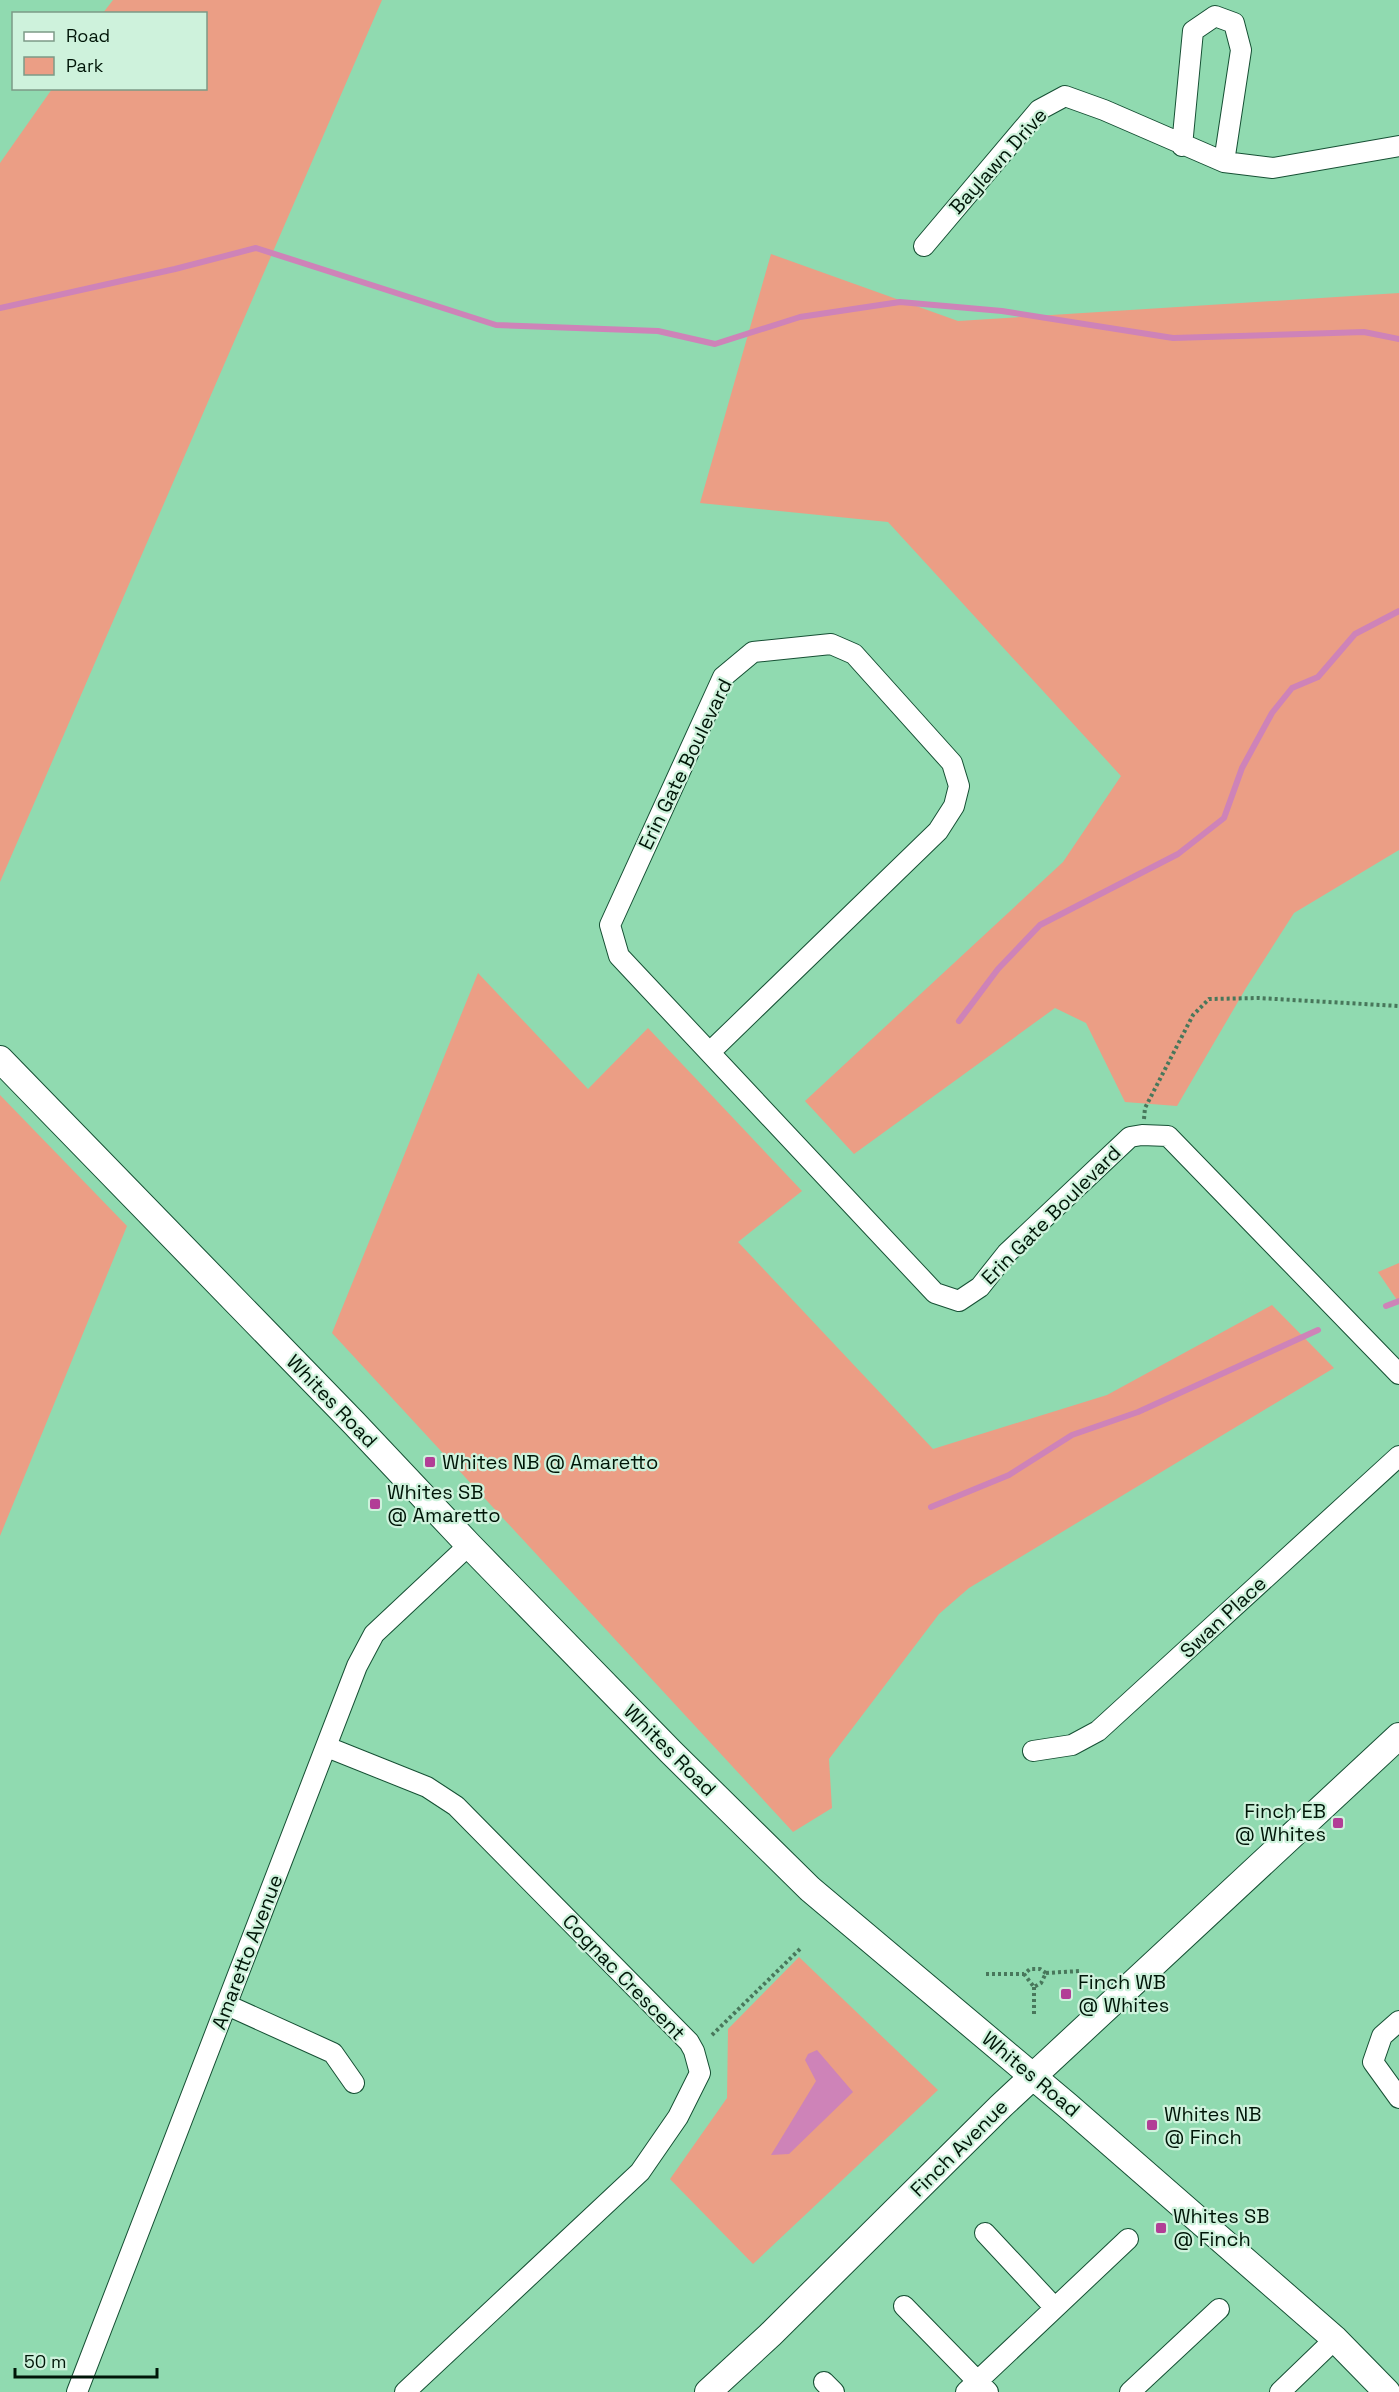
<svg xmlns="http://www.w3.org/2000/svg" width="1399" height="2392" font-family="'Space Grotesk',sans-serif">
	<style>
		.green { fill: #eb9e85 }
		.water { fill: #ce83b8 }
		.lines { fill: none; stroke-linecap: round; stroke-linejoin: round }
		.stream { stroke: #ce83b8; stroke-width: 6 }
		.minor-casing { stroke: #165034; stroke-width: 22 }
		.major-casing { stroke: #165034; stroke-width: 28 }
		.path { stroke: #48775b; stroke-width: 4; stroke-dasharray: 3 3; stroke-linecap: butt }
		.minor { stroke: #fff; stroke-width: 20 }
		.major { stroke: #fff; stroke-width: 26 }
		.poi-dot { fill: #b23e96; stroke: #cef2dc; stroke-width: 2 }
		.labels { text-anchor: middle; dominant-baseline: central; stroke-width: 4.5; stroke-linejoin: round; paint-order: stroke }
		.street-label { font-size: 20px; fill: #001608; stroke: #cef2dc }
		.poi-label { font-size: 20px; fill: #001608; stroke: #cef2dc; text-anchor: start }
	</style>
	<rect width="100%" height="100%" fill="#90dab0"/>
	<!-- green -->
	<path class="green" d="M113,0H382L0,882V163L52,89L206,88V14L103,13Z
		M771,254L958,321L1399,293V850L1294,913L1246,988L1177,1106L1125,1102L1086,1023L1055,1008L854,1154L805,1101L1063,862L1121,776L888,522L700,503Z
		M478,973L588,1089L648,1028L802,1191L738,1242L933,1449L1107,1395L1272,1305L1334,1368L969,1588L939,1614L829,1759L832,1808L793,1832L332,1333Z
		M0,1095L127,1226L0,1536Z
		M1399,1263V1303L1378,1272Z
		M799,1957L938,2090L753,2264L670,2179L727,2098L728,2029Z"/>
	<!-- water -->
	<path class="water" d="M817,2050L853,2092L789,2154L771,2155L816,2081L805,2060L808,2054Z"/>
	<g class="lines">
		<!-- stream -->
		<path class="stream" d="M0,308L175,269L256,248L496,325L658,331L715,344L800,317L900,302L1002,311L1173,338L1364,332L1399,339
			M959,1021L998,969L1040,925L1178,854L1224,818L1242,768L1272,713L1292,688L1318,677L1355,634L1399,611
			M1386,1306L1399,1301
			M931,1507L1009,1475L1072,1435L1138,1412L1318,1330"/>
		<!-- minor casing -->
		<g class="minor-casing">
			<path id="minor" d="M1182,146L1193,31L1215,16L1234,23L1241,50L1224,162
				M924,246L1039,110L1065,96L1104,110L1224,162L1273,168L1399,146
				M710,1052L938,831L954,806L959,786L952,763L854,654L831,644L753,652L723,677L610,925L619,956L935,1293L959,1301L980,1287L1007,1253L1130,1137L1142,1135L1168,1136L1399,1374
				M327,1747L427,1787L456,1806L689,2042L694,2051L700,2073L678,2117L640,2172L405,2392
				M1033,1751L1072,1745L1098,1731L1399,1456
				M227,2005L333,2053L354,2083
				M1399,2021L1382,2036L1373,2062L1399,2098
				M985,2233L1055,2308
				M904,2306L988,2392
				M824,2382L834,2392
				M77,2392L357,1666L374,1634L469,1545
				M966,2392L1128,2239
				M1130,2392L1219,2309
				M1280,2392L1335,2339"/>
		</g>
		<!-- major casing -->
		<g class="major-casing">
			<path id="major" d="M0,1059L354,1423L469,1545L671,1752L810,1889L1068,2106L1335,2339L1387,2392
				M708,2392L770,2335L1001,2106L1399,1736"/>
		</g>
		<!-- path -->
		<path class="path" d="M1144,1119L1145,1108L1193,1015L1209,999L1258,998L1399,1006
			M1046,1973L1080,1971
			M986,1974H1024L1030,1969H1040L1046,1973L1041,1983L1034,1987L1024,1974
			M1034,1987V2014
			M712,2035L802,1947"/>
		<!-- minor -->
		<use href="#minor" class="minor"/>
		<!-- major -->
		<use href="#major" class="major"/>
	</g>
	<!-- markers -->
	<g class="poi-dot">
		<rect x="424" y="1456" width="12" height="12" rx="3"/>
		<rect x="369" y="1498" width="12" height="12" rx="3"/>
		<rect x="1332" y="1817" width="12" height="12" rx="3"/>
		<rect x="1060" y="1988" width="12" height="12" rx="3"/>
		<rect x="1146" y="2119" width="12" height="12" rx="3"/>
		<rect x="1155" y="2222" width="12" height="12" rx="3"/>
	</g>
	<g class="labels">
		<!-- street labels -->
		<g class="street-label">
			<text transform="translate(998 161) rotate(-48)">Baylawn Drive</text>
			<text transform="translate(685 764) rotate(-64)">Erin Gate Boulevard</text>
			<text transform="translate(1051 1215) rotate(-45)">Erin Gate Boulevard</text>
			<text transform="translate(332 1401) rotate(46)">Whites Road</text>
			<text transform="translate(1223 1617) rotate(-43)">Swan Place</text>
			<text transform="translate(670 1750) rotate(45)">Whites Road</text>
			<text transform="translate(247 1952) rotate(-69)">Amaretto Avenue</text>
			<text transform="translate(624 1977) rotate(46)">Cognac Crescent</text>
			<text transform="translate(1031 2074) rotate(40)">Whites Road</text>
			<text transform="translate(959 2148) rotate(-45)">Finch Avenue</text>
		</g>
		<!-- poi labels -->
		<g class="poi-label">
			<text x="442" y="1462">Whites NB @ Amaretto</text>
			<text x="387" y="1492">Whites SB<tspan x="387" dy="23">@ Amaretto</tspan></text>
			<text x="1326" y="1811" text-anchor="end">Finch EB<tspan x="1326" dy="23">@ Whites</tspan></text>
			<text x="1078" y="1982">Finch WB<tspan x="1078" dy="23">@ Whites</tspan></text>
			<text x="1164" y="2114">Whites NB<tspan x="1164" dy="23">@ Finch</tspan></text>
			<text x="1173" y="2216">Whites SB<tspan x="1173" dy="23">@ Finch</tspan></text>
		</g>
	</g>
	<!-- legend -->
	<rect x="12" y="12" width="195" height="78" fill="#cef2dc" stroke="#7c9a87" stroke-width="1.5"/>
	<rect x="24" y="32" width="30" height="9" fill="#ffffff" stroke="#7c9a87" stroke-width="1.5"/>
	<text x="66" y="42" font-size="18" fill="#001608">Road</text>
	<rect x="24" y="57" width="30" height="18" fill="#eb9e85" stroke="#7c9a87" stroke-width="1.5"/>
	<text x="66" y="72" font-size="18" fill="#001608">Park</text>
	<!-- scale -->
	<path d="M15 2368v9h142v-9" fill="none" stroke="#001608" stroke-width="3"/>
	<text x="24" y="2368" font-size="18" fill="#001608" stroke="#cef2dc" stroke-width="4.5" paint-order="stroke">50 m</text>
</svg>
